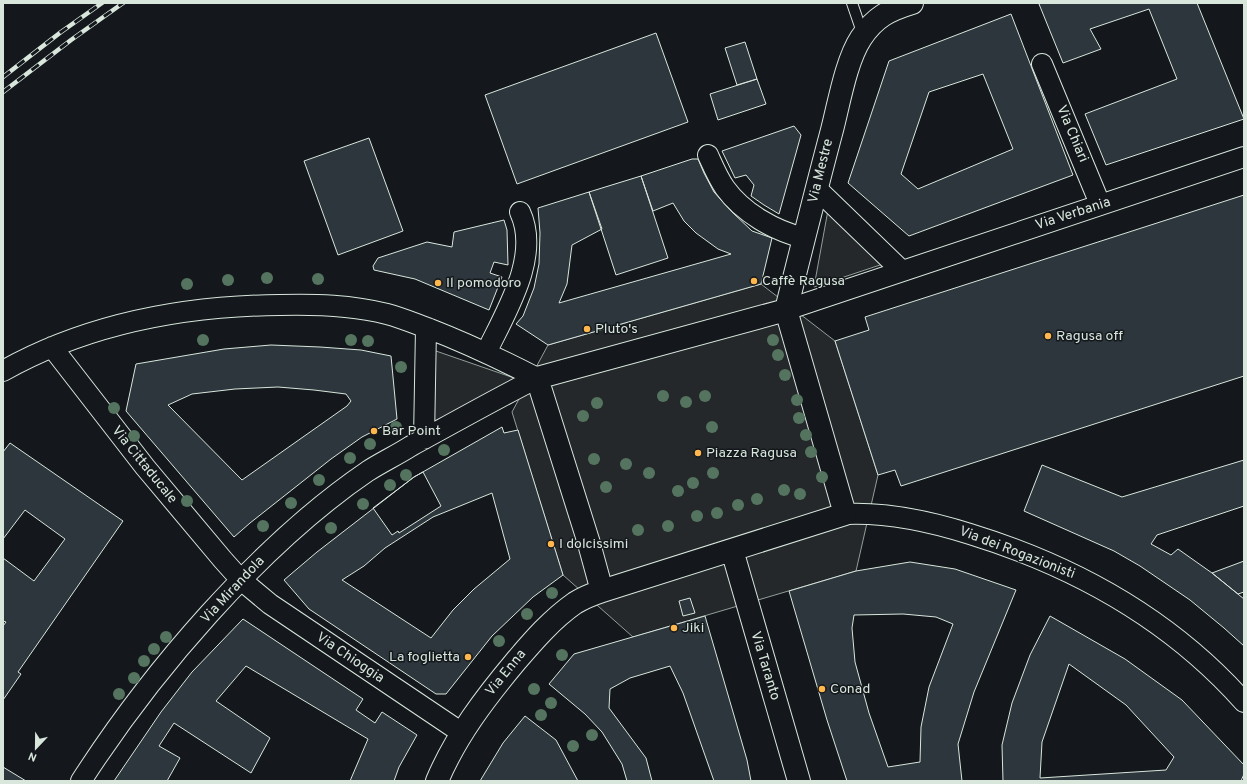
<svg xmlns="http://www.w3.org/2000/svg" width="1247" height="784" font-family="Overpass,sans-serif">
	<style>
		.parking { fill: #24282b; stroke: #939e99 }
		.building { fill: #2c363c; stroke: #d8e6dc; fill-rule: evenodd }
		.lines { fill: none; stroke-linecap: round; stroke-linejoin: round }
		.lane-casing { stroke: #d8e6dc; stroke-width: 12 }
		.street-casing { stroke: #d8e6dc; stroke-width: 22 }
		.secondary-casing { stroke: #d8e6dc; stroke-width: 24 }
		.lane { stroke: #14181c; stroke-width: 10 }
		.street { stroke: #14181c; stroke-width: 20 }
		.secondary { stroke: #14181c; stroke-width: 22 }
		.rail-casing { stroke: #d8e6dc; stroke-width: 4.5 }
		.rail { stroke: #14181c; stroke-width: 3; stroke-dasharray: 9; stroke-linecap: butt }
		.tree { fill: #55745f }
		.poi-dot { fill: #ffb74d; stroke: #14181c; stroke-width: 1.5 }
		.labels { text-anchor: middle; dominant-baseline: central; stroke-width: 3; stroke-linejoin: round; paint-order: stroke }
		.street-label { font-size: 14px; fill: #d8e6dc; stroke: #14181c }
		.poi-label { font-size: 14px; fill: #d8e6dc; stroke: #14181c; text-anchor: start }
	</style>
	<rect width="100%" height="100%" fill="#14181c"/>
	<!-- parking -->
	<path class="parking" d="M828,210L883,264L814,287Z
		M761,284L835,341L878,475L856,571L633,637L563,575L512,412L548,345Z
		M433,350L517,379L432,426Z"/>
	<!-- building -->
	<path class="building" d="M1041,3H1197L1244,119L1106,165L1085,114L1177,79L1149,9L1090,29L1101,49L1063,63L1039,4Z
		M1011,14L1073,175L909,236L848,183L889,61ZM983,74L1013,149L918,189L901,174L929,92Z
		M656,33L688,122L517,184L485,95Z
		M745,42L757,79L737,85L725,48Z
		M757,79L766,104L718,120L710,94Z
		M794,126L801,135L779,214L764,205L751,196L754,185L746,175L735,178L722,151Z
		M369,138L403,231L338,255L304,161Z
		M692,159H698L704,173L714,192L732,212L752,231L772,238L761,284L548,345L516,324L523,316L534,288L539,264L540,233L538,208L589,192L602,229L572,245L567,284L559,303L731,254L718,249L696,233L684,221L673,203L653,211L641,176Z
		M641,176L668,258L616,275L589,192Z
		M1244,195V376L901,486L895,470L878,475L835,341L869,330L865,317Z
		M504,220L507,230L508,265L494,262L490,273L502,277L489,310L415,279L374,270L373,266L378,258L427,242L452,247L454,232Z
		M271,345L320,347L361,350L391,356L397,419L362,437L331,459L250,523L234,537L126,411L136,364L224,349ZM278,387L314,390L346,394L351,401L347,406L242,480L168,405L192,394L235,389Z
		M502,427L504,433L518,430L563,575L533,597L492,636L446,694H436L309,609L284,580L317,552L414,477ZM492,493L510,559L474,589L453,610L431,638L342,580L364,566L385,548L433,517Z
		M10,443L123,521L18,672L21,674L3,700V626L6,622L3,621V558L34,581L65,539L25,510L3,539V452Z
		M1244,460V506L1157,535L1151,544L1171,555L1178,549L1212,573L1244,599V646L1224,628L1190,600L1140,566L1114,551L1024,511L1042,465L1122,497Z
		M423,472L441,506L399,533L398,531L392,535L373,508L414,477Z
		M1244,561V592L1238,594L1212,573Z
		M910,562L955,569L1016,590L974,692L958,744L962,781H847L827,720L789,591L856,571ZM903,614L936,617L953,624L929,687L921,727L920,762L888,767L869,713L855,662L852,628L854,615Z
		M690,598L695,613L683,616L679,601Z
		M705,616L747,760L751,781H714L683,693L670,666L630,678L610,689L609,708L646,758L652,781H627L622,764L602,732L585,714L549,684L574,654Z
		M1050,616L1125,659L1182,700L1244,765V774L1241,781H1003L1002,745L1012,703L1030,655ZM1069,664L1126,705L1174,757L1166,770L1040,778L1042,742Z
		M243,619L363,699L356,710L375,723L382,712L417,735L399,767L394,781H350L368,739L246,666L216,701L270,738L251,773L174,723L159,746L180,758L167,781H114L161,712L192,672Z
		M525,716L556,740L578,781H480L503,743Z
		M3,767L26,781H3Z"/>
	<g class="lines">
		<!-- lane casing -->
		<g class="lane-casing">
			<path id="lane" d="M852,3L863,35"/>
		</g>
		<!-- street casing -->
		<g class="street-casing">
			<path id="street" d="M1042,64L1100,204
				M708,155C713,166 718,178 725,188C743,213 775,231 804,238
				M817,189L902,271
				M786,310L1244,157
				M52,347L145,467L223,560L240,579L270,604L462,733
				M486,353C505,313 541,257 520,212
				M3,371C87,324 184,306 279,305C316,304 351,305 387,314C402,318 416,324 430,329C466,343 502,360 537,378
				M424,439L426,328
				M845,514C888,512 929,521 970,534C1074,566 1171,620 1244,702
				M81,781C119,722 162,666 209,614C257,561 309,511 368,471C382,462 397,455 411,446C453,423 494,400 537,378"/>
		</g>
		<!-- secondary casing -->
		<g class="secondary-casing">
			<path id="secondary" d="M786,310C801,250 816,190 832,130C839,103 846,61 861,38C875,17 889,10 912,3
				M732,550L799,781
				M602,591L588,540L537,378L786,310
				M437,781C456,736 485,698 516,661C533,641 552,619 575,603C583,598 593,594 602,591L845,514L786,310"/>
		</g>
		<!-- lane -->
		<use href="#lane" class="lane"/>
		<!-- street -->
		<use href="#street" class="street"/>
		<!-- secondary -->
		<use href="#secondary" class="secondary"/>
		<!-- rail casing -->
		<g class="rail-casing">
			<path id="rail" d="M3,77L61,32L102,3
				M3,92L71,40L123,3"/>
		</g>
		<!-- rail -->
		<use href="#rail" class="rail"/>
	</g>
	<!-- trees -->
	<g class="tree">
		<circle cx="267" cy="278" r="6"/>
		<circle cx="318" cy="279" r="6"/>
		<circle cx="228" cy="280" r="6"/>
		<circle cx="187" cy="284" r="6"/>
		<circle cx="203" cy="340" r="6"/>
		<circle cx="351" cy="340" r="6"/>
		<circle cx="773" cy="340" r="6"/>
		<circle cx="368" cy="341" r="6"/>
		<circle cx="778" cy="355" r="6"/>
		<circle cx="401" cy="367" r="6"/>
		<circle cx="785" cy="375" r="6"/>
		<circle cx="663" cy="396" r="6"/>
		<circle cx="705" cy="396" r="6"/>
		<circle cx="797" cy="400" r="6"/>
		<circle cx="686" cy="402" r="6"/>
		<circle cx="597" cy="403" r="6"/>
		<circle cx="114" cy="408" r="6"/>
		<circle cx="583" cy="416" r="6"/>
		<circle cx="799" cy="418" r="6"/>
		<circle cx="396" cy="427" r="6"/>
		<circle cx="712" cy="427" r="6"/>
		<circle cx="806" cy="435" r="6"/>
		<circle cx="134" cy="436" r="6"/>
		<circle cx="370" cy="444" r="6"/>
		<circle cx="444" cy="450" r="6"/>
		<circle cx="811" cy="452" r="6"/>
		<circle cx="350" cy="458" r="6"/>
		<circle cx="594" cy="459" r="6"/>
		<circle cx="626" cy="464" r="6"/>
		<circle cx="649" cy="473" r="6"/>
		<circle cx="713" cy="473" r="6"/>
		<circle cx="406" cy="475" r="6"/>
		<circle cx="822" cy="477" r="6"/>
		<circle cx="319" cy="480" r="6"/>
		<circle cx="693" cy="483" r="6"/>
		<circle cx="390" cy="485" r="6"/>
		<circle cx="606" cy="487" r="6"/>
		<circle cx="784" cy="490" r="6"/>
		<circle cx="678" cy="491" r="6"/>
		<circle cx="800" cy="494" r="6"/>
		<circle cx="757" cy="499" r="6"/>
		<circle cx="187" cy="501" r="6"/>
		<circle cx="291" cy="503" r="6"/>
		<circle cx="363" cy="504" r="6"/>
		<circle cx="738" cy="505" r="6"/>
		<circle cx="717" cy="513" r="6"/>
		<circle cx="697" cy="516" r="6"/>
		<circle cx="263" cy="526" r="6"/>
		<circle cx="668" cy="526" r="6"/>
		<circle cx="331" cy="528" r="6"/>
		<circle cx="638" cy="530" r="6"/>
		<circle cx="552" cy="593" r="6"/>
		<circle cx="527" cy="614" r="6"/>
		<circle cx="166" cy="637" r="6"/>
		<circle cx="499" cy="641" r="6"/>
		<circle cx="154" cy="649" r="6"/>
		<circle cx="562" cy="655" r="6"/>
		<circle cx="144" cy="661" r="6"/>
		<circle cx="134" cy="678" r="6"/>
		<circle cx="534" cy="689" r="6"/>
		<circle cx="119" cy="694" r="6"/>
		<circle cx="551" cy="703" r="6"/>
		<circle cx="541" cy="715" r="6"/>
		<circle cx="592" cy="735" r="6"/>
		<circle cx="573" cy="746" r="6"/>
	</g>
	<!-- markers -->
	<g class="poi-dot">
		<circle cx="754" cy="281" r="4"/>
		<circle cx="438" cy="283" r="4"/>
		<circle cx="587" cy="329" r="4"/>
		<circle cx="1048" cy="336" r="4"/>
		<circle cx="374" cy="431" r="4"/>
		<circle cx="698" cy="453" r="4"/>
		<circle cx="551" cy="544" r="4"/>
		<circle cx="674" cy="628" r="4"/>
		<circle cx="468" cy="657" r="4"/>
		<circle cx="822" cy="689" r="4"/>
	</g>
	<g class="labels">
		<!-- street labels -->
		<g class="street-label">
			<text transform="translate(1072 134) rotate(67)">Via Chiari</text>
			<text transform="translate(821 171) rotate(-76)">Via Mestre</text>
			<text transform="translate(1073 214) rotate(-18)">Via Verbania</text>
			<text transform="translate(144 465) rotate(51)">Via Cittaducale</text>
			<text transform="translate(1017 553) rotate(21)">Via dei Rogazionisti</text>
			<text transform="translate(233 590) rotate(-47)">Via Mirandola</text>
			<text transform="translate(350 658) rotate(34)">Via Chioggia</text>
			<text transform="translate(765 666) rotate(73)">Via Taranto</text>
			<text transform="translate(506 673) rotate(-51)">Via Enna</text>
		</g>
		<!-- poi labels -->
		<g class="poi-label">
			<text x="762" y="281">Caffè Ragusa</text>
			<text x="446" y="283">Il pomodoro</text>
			<text x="595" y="329">Pluto's</text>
			<text x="1056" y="336">Ragusa off</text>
			<text x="382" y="431">Bar Point</text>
			<text x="706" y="453">Piazza Ragusa</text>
			<text x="559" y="544">I dolcissimi</text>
			<text x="682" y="628">Jiki</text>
			<text x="460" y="657" text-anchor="end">La foglietta</text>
			<text x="830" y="689">Conad</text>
		</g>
	</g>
	<!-- border -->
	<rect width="1247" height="784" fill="none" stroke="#d8e6dc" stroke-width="8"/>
	<!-- north arrow -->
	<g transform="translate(36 748) rotate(202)" stroke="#14181c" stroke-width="3" paint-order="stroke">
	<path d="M0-3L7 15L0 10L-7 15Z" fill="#d8e6dc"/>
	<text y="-6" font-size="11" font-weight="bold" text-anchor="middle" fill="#d8e6dc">N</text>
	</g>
</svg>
